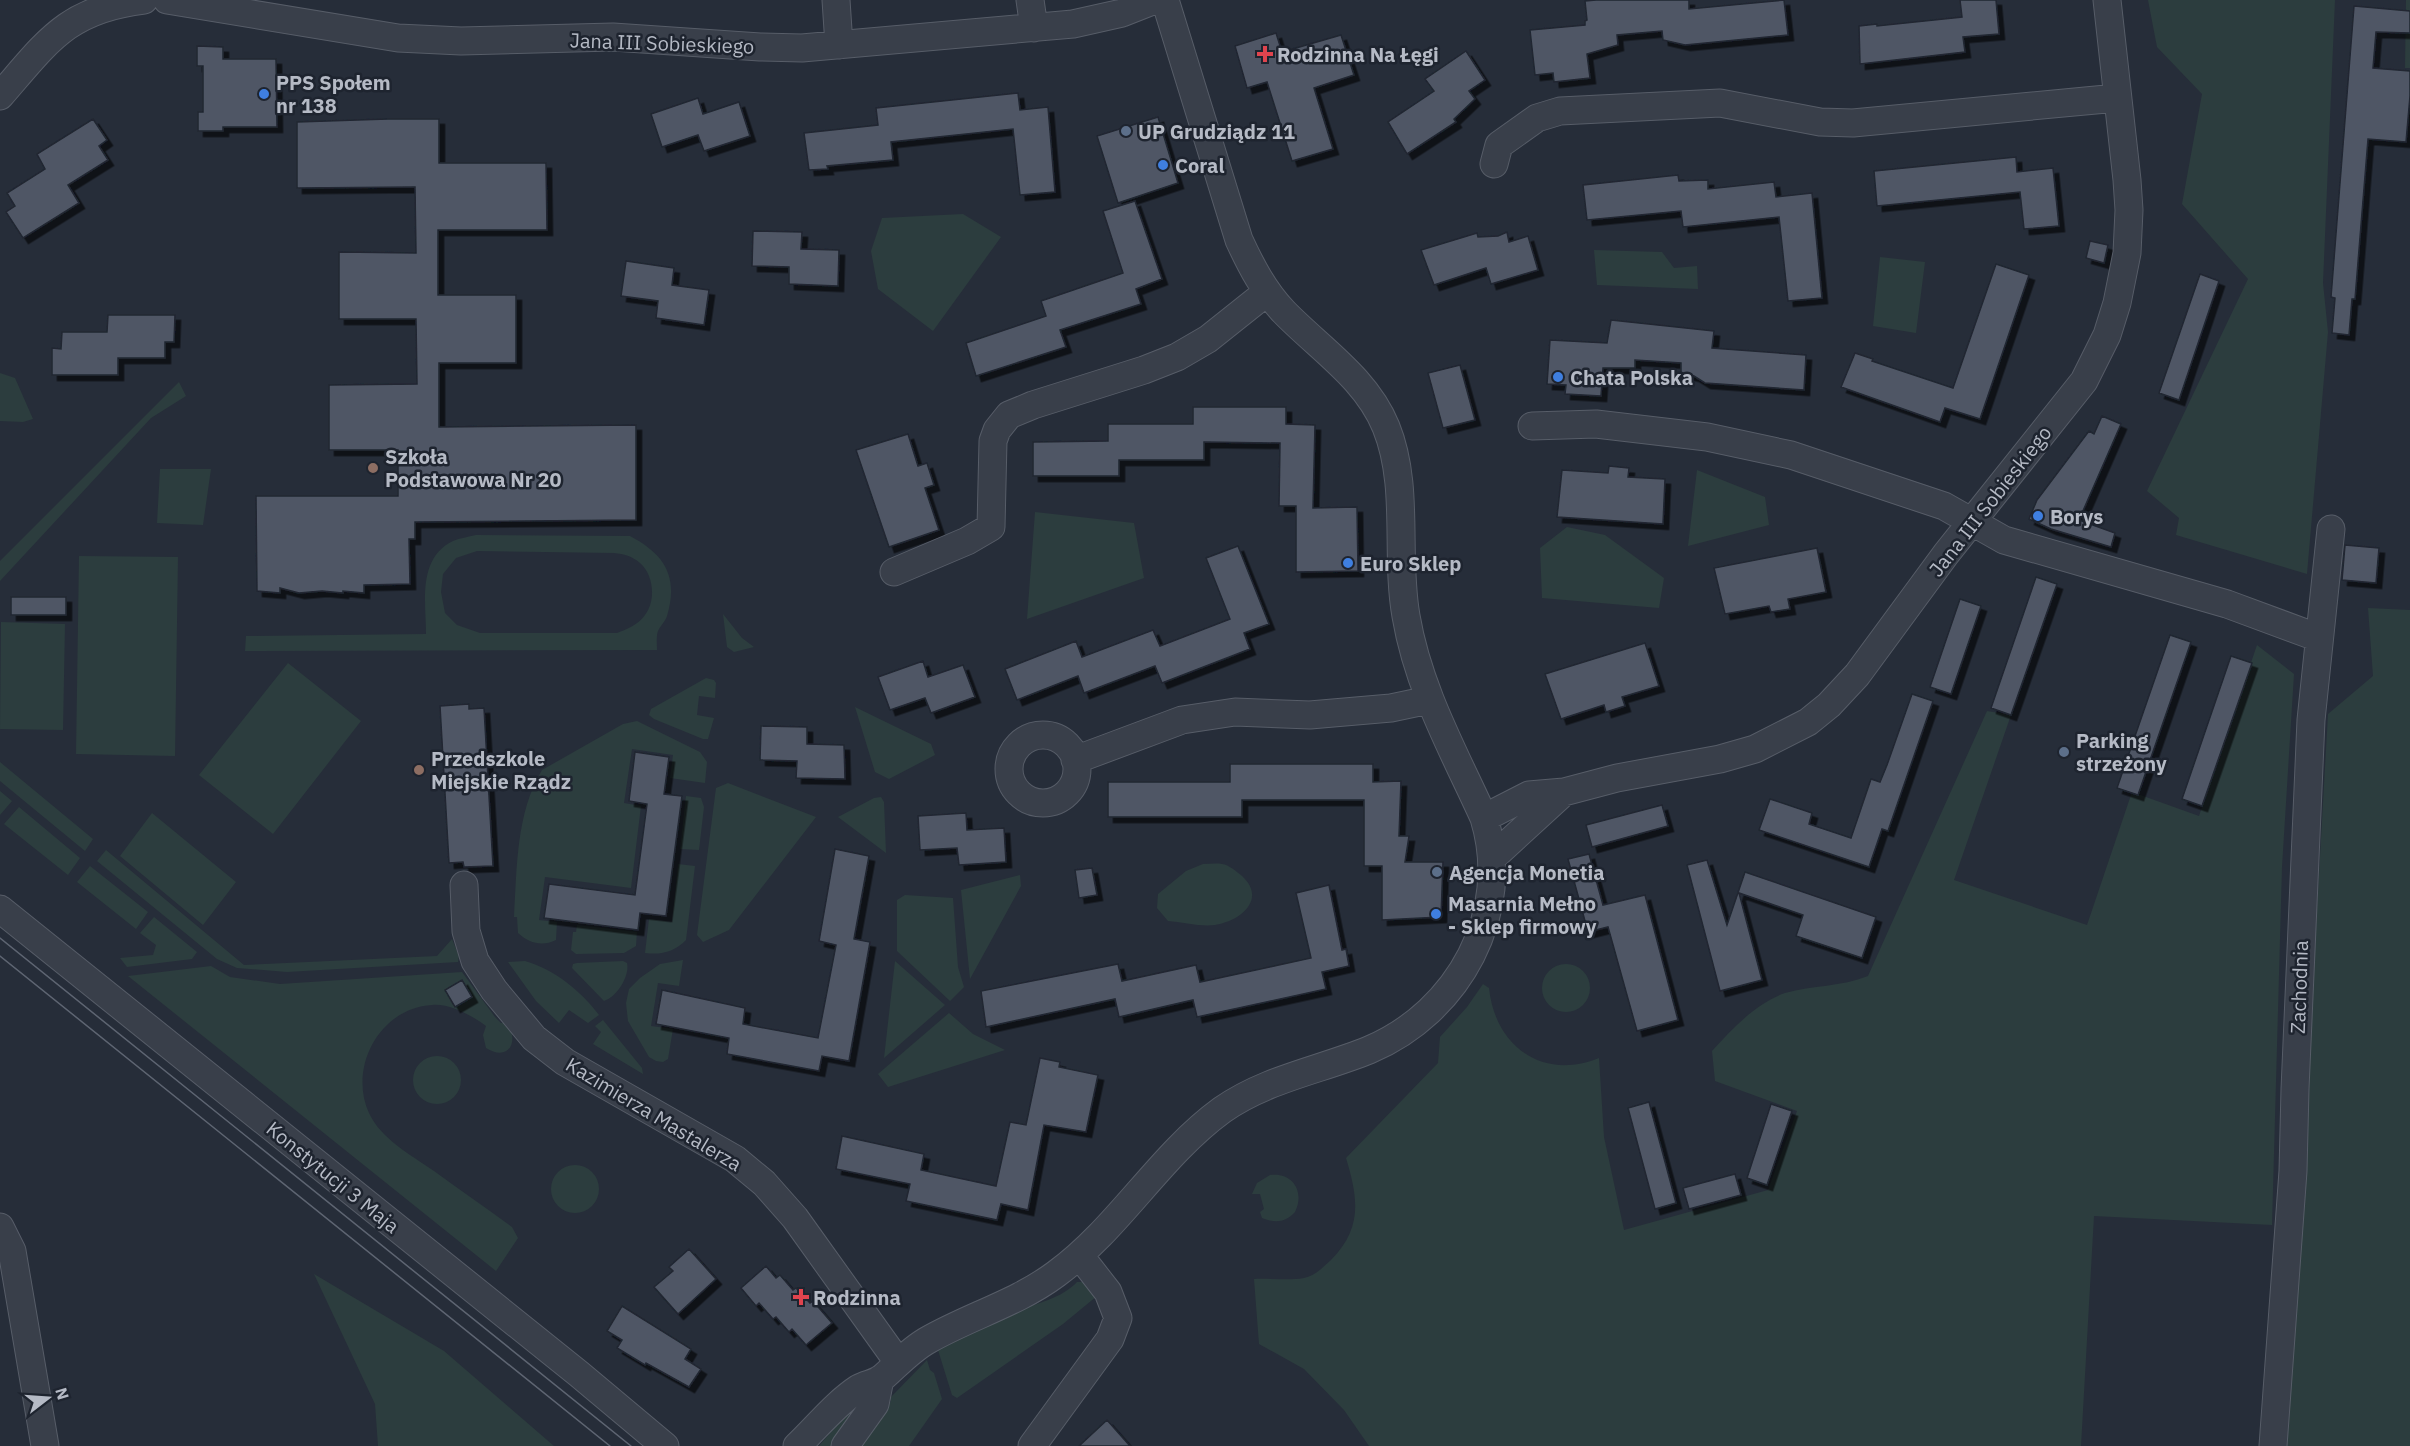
<svg xmlns="http://www.w3.org/2000/svg" width="2410" height="1446" font-family="'IBM Plex Sans',sans-serif">
	<style>
		.green { fill: #2c3d3e; fill-rule: evenodd }
		.building { fill: #4f5765; stroke: #202631; stroke-width: 1.5; filter: url(#shadow) }
		.lines { fill: none; stroke-linecap: round; stroke-linejoin: round }
		.minor-casing { stroke: #575d68; stroke-width: 29 }
		.minor { stroke: #393f4a; stroke-width: 27 }
		.tram { stroke: #5e6572; stroke-width: 1.5 }
		.health-dot { fill: #e0444e; stroke: #1e242f; stroke-width: 2 }
		.shop-dot { fill: #3f7fe0; stroke: #1e242f; stroke-width: 2 }
		.service-dot { fill: #5c6f8a; stroke: #1e242f; stroke-width: 2 }
		.education-dot { fill: #8d6e63; stroke: #1e242f; stroke-width: 2 }
		.labels { text-anchor: middle; dominant-baseline: central; stroke-width: 5; stroke-linejoin: round; paint-order: stroke }
		.street-label { font-size: 20px; fill: #b5bac5; stroke: #1e242f }
		.poi-label { font-size: 20px; font-weight: bold; fill: #b5bac5; stroke: #1e242f; text-anchor: start }
	</style>
	<defs>
		<filter id="shadow"><feDropShadow dx="5.5" dy="5.5" stdDeviation="0" flood-color="#0009"/></filter>
	</defs>
	<rect width="100%" height="100%" fill="#262d39"/>
	<!-- green -->
	<path class="green" d="M2148,0H2335L2323,283L2328,332L2307,574L2176,535L2179,518L2147,491L2248,279L2182,204L2202,94L2157,47Z
		M2406,0H2410V68H2405Z
		M963,214L1001,237L933,331L878,289L871,251L882,218Z
		M1594,250L1662,252L1674,268L1697,266L1698,289L1597,285Z
		M1880,257L1925,262L1916,333L1873,326Z
		M0,373L15,378L33,419L23,422L0,421Z
		M179,382L186,396L151,418L0,581V561Z
		M160,469H211L203,525L157,523Z
		M1697,470L1765,497L1769,525L1688,546Z
		M1035,512L1134,523L1144,578L1027,619Z
		M1567,527L1605,535L1664,578L1659,608L1542,598L1540,548Z
		M476,535L630,536C664,554 679,576 667,616C665,622 660,626 658,631C656,636 657,645 657,650L245,651L246,636L426,634C426,604 417,558 453,541C460,538 468,537 476,535ZM477,551L614,553C624,554 632,556 640,563C654,575 656,601 645,615C638,625 627,629 617,633H480L457,625L445,613L441,592L443,574L456,558Z
		M79,556L178,557L175,756L76,754Z
		M2368,608L2410,610V1446H2287L2328,714L2373,676Z
		M723,614L742,638L754,647L734,652L727,647Z
		M1,622L65,624L63,730L0,729Z
		M2257,645L2294,674L2282,867L2272,1225L2094,1216L2081,1446H1369L1344,1410L1304,1369L1259,1344L1254,1279C1269,1278 1289,1281 1304,1278C1315,1276 1323,1267 1331,1260C1363,1228 1358,1198 1346,1158L1438,1063L1440,1037L1467,1007L1483,984L1489,988C1495,1046 1542,1081 1599,1058L1604,1137L1624,1230L1768,1190L1797,1111L1715,1081L1712,1051C1732,1029 1756,1003 1785,993C1813,985 1841,987 1868,976L1987,711L2011,715L1954,880L2087,925L2132,792L2199,816Z
		M288,663L361,721L273,834L199,775Z
		M706,678L714,680L716,683L715,698L699,696L697,715L714,718L708,739H703L654,719L649,715L651,709Z
		M855,707L931,744L935,755L889,779L875,772Z
		M637,721L700,752L707,762L705,783L670,778L673,755L632,749L624,803L641,806L631,888L545,877L539,920L557,922L556,940C542,947 529,943 518,933L517,917H514C517,868 516,813 542,770L623,724Z
		M0,762L93,839L85,851L0,781Z
		M728,783L816,817L729,930L703,942L697,935L716,788Z
		M0,791L12,801L0,815Z
		M686,796L701,798L704,807L699,850L680,849Z
		M881,797L884,802L886,853L838,817L874,798Z
		M19,807L80,858L68,875L4,824Z
		M152,813L236,882L203,925L120,856Z
		M106,850L244,965L437,956L452,939L459,956L458,962L287,972L237,968L217,959L97,861Z
		M678,864L695,866L686,940C674,952 662,955 645,953L649,919L672,922Z
		M1203,864C1209,864 1216,863 1222,864C1229,865 1236,871 1242,876C1267,899 1241,921 1215,925C1201,927 1182,922 1168,921L1157,908L1158,894L1186,871Z
		M90,866L148,912L136,929L77,882Z
		M1020,875L1021,886L970,979L961,890Z
		M905,895L953,898L958,967L964,987L950,1001L897,951V900Z
		M154,917L197,952L192,959L127,967L120,958L153,955L156,945L140,933Z
		M577,925L637,932L636,946L624,953L576,954L571,950L573,932H576Z
		M683,960L679,986L658,983L651,1026L673,1029L668,1059L663,1062L656,1061L649,1057L628,1021L626,1003L629,989L640,978L660,964Z
		M525,961C554,969 581,991 599,1015L588,1023L569,1010L559,1023L536,1001L508,962Z
		M623,961L627,963C630,976 617,997 604,1001L572,968L573,964L577,963Z
		M895,961L945,1005L884,1058Z
		M1542 988a24 24 0 1 1 48 0a24 24 0 1 1-48 0Z
		M211,966L230,977L280,984L462,972L495,1017L501,1023H507C520,1042 508,1062 486,1048L483,1035L486,1026C473,1016 449,1003 432,1005C380,1008 348,1067 369,1113C381,1139 411,1155 434,1171C460,1190 486,1208 512,1227L518,1238L496,1271L128,976ZM462,980L472,997L455,1007L445,990Z
		M949,1013L973,1034L1005,1050L888,1087L878,1074Z
		M603,1020L642,1068L643,1074L593,1044L601,1032L595,1026Z
		M413 1080a24 24 0 1 1 48 0a24 24 0 1 1-48 0Z
		M551 1189a24 24 0 1 1 48 0a24 24 0 1 1-48 0Z
		M1270,1175C1293,1172 1305,1192 1295,1212C1285,1223 1275,1223 1262,1218L1260,1212L1264,1209L1260,1194H1252L1257,1183Z
		M314,1274L444,1351L554,1446H378L375,1404Z
		M1077,1282H1084L1097,1296L1063,1324L957,1398L952,1395L938,1350C962,1335 986,1322 1013,1312C1035,1304 1061,1299 1077,1282Z
		M927,1360L930,1370L934,1373L942,1399L909,1446H857L891,1401L889,1399Z
		M847,1413L853,1416L833,1446H819Z"/>
	<!-- building -->
	<path class="building" d="M1596,0H1689V9L1784,0L1788,35L1685,45L1663,40L1662,31L1617,35L1618,45L1587,54L1590,78L1554,82L1553,73L1535,75L1530,30L1585,25V21L1587,20L1585,1Z
		M1960,0H1996L1999,34L1963,37L1965,52L1860,64L1859,26L1877,24V26L1962,17Z
		M2354,6L2410,11V33L2376,32L2373,68L2410,71V96L2406,142L2368,139L2355,299H2352L2349,335L2332,333L2335,298L2331,297Z
		M1276,33L1282,52L1341,35L1354,75L1314,88L1333,149L1292,161L1267,82L1247,88L1235,46Z
		M197,46L223,47V59H276L277,127H223V131H198V112H203V66H197Z
		M1466,51L1485,80L1469,91L1475,99L1454,119L1456,122L1407,154L1388,122L1434,91L1425,79Z
		M1018,93L1020,110L1048,107L1055,192L1020,195L1013,129L891,142L893,160L827,166L828,169L809,170L804,133L878,125L876,108Z
		M698,98L703,114L739,102L750,136L704,151L698,135L662,147L651,114Z
		M1158,117L1178,183L1118,203L1097,136Z
		M93,119L107,140L99,146L108,160L68,185L79,203L23,238L6,212L15,206L7,193L45,169L37,154Z
		M388,119H439V163H546L547,230H438V295H516V363H439V427L636,425V520L415,522V539H409L410,584L364,585V593L343,591V593L322,591L299,593L280,588V593L257,591L256,496H398V450H329V385L417,384L416,319H339V252L416,253L415,187L297,188V122Z
		M2016,157L2017,172L2053,168L2059,226L2024,229L2020,192L1877,206L1874,171Z
		M1678,175L1679,181L1708,180V189L1774,182L1776,197L1812,193L1822,298L1788,301L1779,217L1683,227L1681,211L1587,220L1583,185Z
		M1135,201L1162,279L1136,289L1141,304L1060,330L1066,347L976,376L966,343L1046,316L1041,301L1123,273L1103,211Z
		M753,231L802,232L801,249L839,250L838,286L789,284V267L752,266Z
		M1507,232L1509,242L1528,236L1538,270L1491,284L1486,268L1434,285L1421,250L1477,233L1478,237L1498,236Z
		M2090,241L2108,245L2104,263L2086,258Z
		M626,261L674,268L672,285L709,290L704,325L656,318L658,301L621,296Z
		M1996,264L2029,275L1980,419L1945,408L1940,422L1841,387L1855,353L1873,359L1872,361L1953,388Z
		M2200,274L2219,281L2179,400L2159,393Z
		M108,315H175L174,342H165V358H118V375H52V348L61,349L62,332H107Z
		M1611,320L1714,331L1712,348L1806,355L1804,390L1705,383L1694,376L1681,373V363L1635,360V368H1603L1601,396L1565,394L1566,385L1547,384L1550,340L1607,343Z
		M1460,365L1475,420L1443,428L1428,373Z
		M1193,407H1286V424L1315,425L1313,508L1357,507L1358,571L1296,572V506H1279L1280,443L1204,442V460H1119V476H1033V442L1108,441V424H1193Z
		M2102,416L2121,424L2079,520L2115,533L2111,547L2051,529L2029,519L2037,500L2089,431L2094,434Z
		M908,434L918,466L927,463L934,485L925,488L939,530L889,547L856,450Z
		M1609,466L1629,468L1628,477L1665,479L1663,524L1557,517L1562,470L1608,473Z
		M2345,545L2379,548L2376,583L2342,580Z
		M1238,546L1269,624L1244,633L1250,649L1162,683L1155,666L1084,693L1078,676L1017,700L1005,669L1076,641L1082,657L1153,630L1160,646L1230,619L1206,558Z
		M1817,548L1826,592L1788,599L1790,609L1771,612L1769,606L1725,614L1714,568Z
		M2036,577L2057,584L2011,715L1991,708Z
		M11,597H66V615H11Z
		M1960,599L1981,606L1951,694L1930,687Z
		M2170,635L2191,642L2138,795L2117,788Z
		M1645,643L1659,686L1622,697L1625,706L1606,712L1604,705L1561,719L1545,674Z
		M2231,656L2252,663L2202,806L2182,799Z
		M923,661L928,677L963,665L975,697L931,713L925,698L890,710L878,677Z
		M1912,694L1933,701L1888,831L1882,829L1869,867L1759,830L1770,799L1812,813L1809,824L1851,838L1871,779L1880,782L1887,765Z
		M469,704V709L484,708L493,866L464,867L463,862L449,863L440,706Z
		M761,726L807,727V744L844,745L845,779L796,778L797,761L760,760Z
		M635,752L669,757L664,794L682,796L666,916L640,913L638,930L544,918L549,884L635,895L647,804L629,801Z
		M1230,764H1373V782L1401,781L1399,836H1409L1405,862H1443L1441,917L1382,920V866H1364V800H1242V817H1108V782H1230Z
		M1662,805L1668,826L1592,847L1586,825Z
		M966,813L967,830L1004,828L1006,862L959,865L957,848L920,850L918,816Z
		M835,849L869,856L854,939L870,942L849,1061L822,1056L819,1071L727,1054L729,1038L656,1024L662,990L745,1008L743,1024L818,1038L836,945L819,941Z
		M1589,854L1603,905L1645,895L1678,1020L1637,1031L1608,927L1588,932L1568,859Z
		M1707,860L1727,925L1745,872L1876,917L1862,958L1796,936L1803,915L1739,893L1762,980L1720,991L1687,865Z
		M1092,868L1097,895L1079,898L1075,870Z
		M1329,885L1342,950L1346,949L1349,966L1322,972L1326,989L1197,1017L1193,1000L1119,1017L1115,999L986,1027L981,991L1118,964L1122,981L1196,965L1200,982L1311,958L1296,893Z
		M462,980L472,997L455,1007L445,990Z
		M1040,1058L1060,1062L1059,1067L1098,1075L1086,1132L1044,1125L1028,1210L1001,1204L997,1220L906,1201L910,1184L836,1169L842,1136L924,1154L921,1170L996,1186L1010,1122L1026,1125Z
		M1649,1102L1676,1203L1655,1209L1628,1108Z
		M1771,1104L1792,1111L1767,1185L1747,1178Z
		M1735,1174L1741,1195L1689,1209L1683,1188Z
		M689,1249L716,1279L678,1314L654,1287L673,1271L669,1267Z
		M766,1266L776,1278L780,1275L793,1290L796,1288L810,1303L813,1301L832,1323L806,1345L792,1329L789,1332L776,1317L773,1319L759,1303L756,1306L741,1288Z
		M622,1306L691,1349L685,1359L701,1369L689,1387L646,1363L645,1365L617,1348L622,1340L607,1331Z
		M1107,1420L1130,1446H1079Z"/>
	<g class="lines">
		<!-- minor casing -->
		<g class="minor-casing">
			<path id="minor" d="M167,0L398,38L461,41L613,37L760,47L802,48L1073,24L1122,13L1155,0
				M836,0L839,45
				M1030,0L1034,28
				M0,96C47,42 67,9 144,0
				M1494,164L1499,145L1537,118L1560,111L1720,103L1820,122L1853,123L2117,98
				M1532,426L1596,424L1707,437L1791,455L1944,506L2004,540L2227,604L2319,638
				M894,572L967,541L991,527L993,441L997,430L1009,415L1033,405L1144,370L1177,357L1208,339L1267,292
				M1009 769a34 34 0 1 1 68 0a34 34 0 1 1-68 0Z
				M1075,760L1182,720L1235,712L1310,715L1391,708L1429,700
				M1484,818L1529,795L1564,792L1617,778L1720,759L1755,749L1808,722L1829,705L1857,675L1946,554L2084,381L2107,335L2117,303L2127,253L2129,210L2127,180L2107,0
				M1492,858L1564,792
				M464,885L466,931L475,961L494,990L534,1038L565,1062L735,1159L764,1183L795,1218L898,1362
				M0,909L579,1374L665,1446
				M0,1227L12,1251L45,1446
				M797,1446C817,1427 836,1403 859,1388C866,1384 876,1383 882,1378C897,1365 910,1350 928,1340C970,1316 1017,1303 1056,1274C1119,1228 1159,1156 1222,1110C1266,1079 1320,1070 1369,1050C1459,1012 1513,913 1484,818C1454,752 1418,688 1406,616C1395,554 1410,486 1386,427C1366,378 1320,349 1284,312C1264,291 1251,266 1239,240L1165,0
				M845,1446L875,1404L880,1379
				M1032,1446L1110,1339L1118,1318L1108,1292L1080,1256
				M2273,1446L2293,1171L2295,1089L2311,720L2331,529"/>
		</g>
		<!-- minor -->
		<use href="#minor" class="minor"/>
		<!-- tram -->
		<path class="tram" d="M0,938L631,1446
			M0,956L610,1446"/>
	</g>
	<!-- markers -->
	<g class="health-dot">
		<path d="M1262 45h6v6h6v6h-6v6h-6v-6h-6v-6h6z"/>
		<path d="M798 1288h6v6h6v6h-6v6h-6v-6h-6v-6h6z"/>
	</g>
	<g class="shop-dot">
		<circle cx="264" cy="94" r="6"/>
		<circle cx="1163" cy="165" r="6"/>
		<circle cx="1558" cy="377" r="6"/>
		<circle cx="2038" cy="516" r="6"/>
		<circle cx="1348" cy="563" r="6"/>
		<circle cx="1436" cy="914" r="6"/>
	</g>
	<g class="service-dot">
		<circle cx="1126" cy="131" r="6"/>
		<circle cx="2064" cy="752" r="6"/>
		<circle cx="1437" cy="872" r="6"/>
	</g>
	<g class="education-dot">
		<circle cx="373" cy="468" r="6"/>
		<circle cx="419" cy="770" r="6"/>
	</g>
	<g class="labels">
		<!-- street labels -->
		<g class="street-label">
			<text transform="translate(662 43) rotate(2)">Jana III Sobieskiego</text>
			<text transform="translate(1990 501) rotate(-52)">Jana III Sobieskiego</text>
			<text transform="translate(2299 987) rotate(-88)">Zachodnia</text>
			<text transform="translate(654 1114) rotate(31)">Kazimierza Mastalerza</text>
			<text transform="translate(333 1177) rotate(39)">Konstytucji 3 Maja</text>
		</g>
		<!-- poi labels -->
		<g class="poi-label">
			<text x="1277" y="54">Rodzinna Na Łęgi</text>
			<text x="276" y="82">PPS Społem<tspan x="276" dy="23">nr 138</tspan></text>
			<text x="1138" y="131">UP Grudziądz 11</text>
			<text x="1175" y="165">Coral</text>
			<text x="1570" y="377">Chata Polska</text>
			<text x="385" y="456">Szkoła<tspan x="385" dy="23">Podstawowa Nr 20</tspan></text>
			<text x="2050" y="516">Borys</text>
			<text x="1360" y="563">Euro Sklep</text>
			<text x="2076" y="740">Parking<tspan x="2076" dy="23">strzeżony</tspan></text>
			<text x="431" y="758">Przedszkole<tspan x="431" dy="23">Miejskie Rządz</tspan></text>
			<text x="1449" y="872">Agencja Monetia</text>
			<text x="1448" y="903">Masarnia Mełno<tspan x="1448" dy="23">- Sklep firmowy</tspan></text>
			<text x="813" y="1297">Rodzinna</text>
		</g>
	</g>
	<!-- north arrow -->
	<g transform="translate(48 1398) rotate(73)" stroke="#1e242f" stroke-width="4.5" paint-order="stroke">
	<path d="M0-4.5L10 22L0 15L-10 22Z" fill="#b5bac5"/>
	<text y="-9" font-size="16" font-weight="bold" text-anchor="middle" fill="#b5bac5">N</text>
	</g>
</svg>
